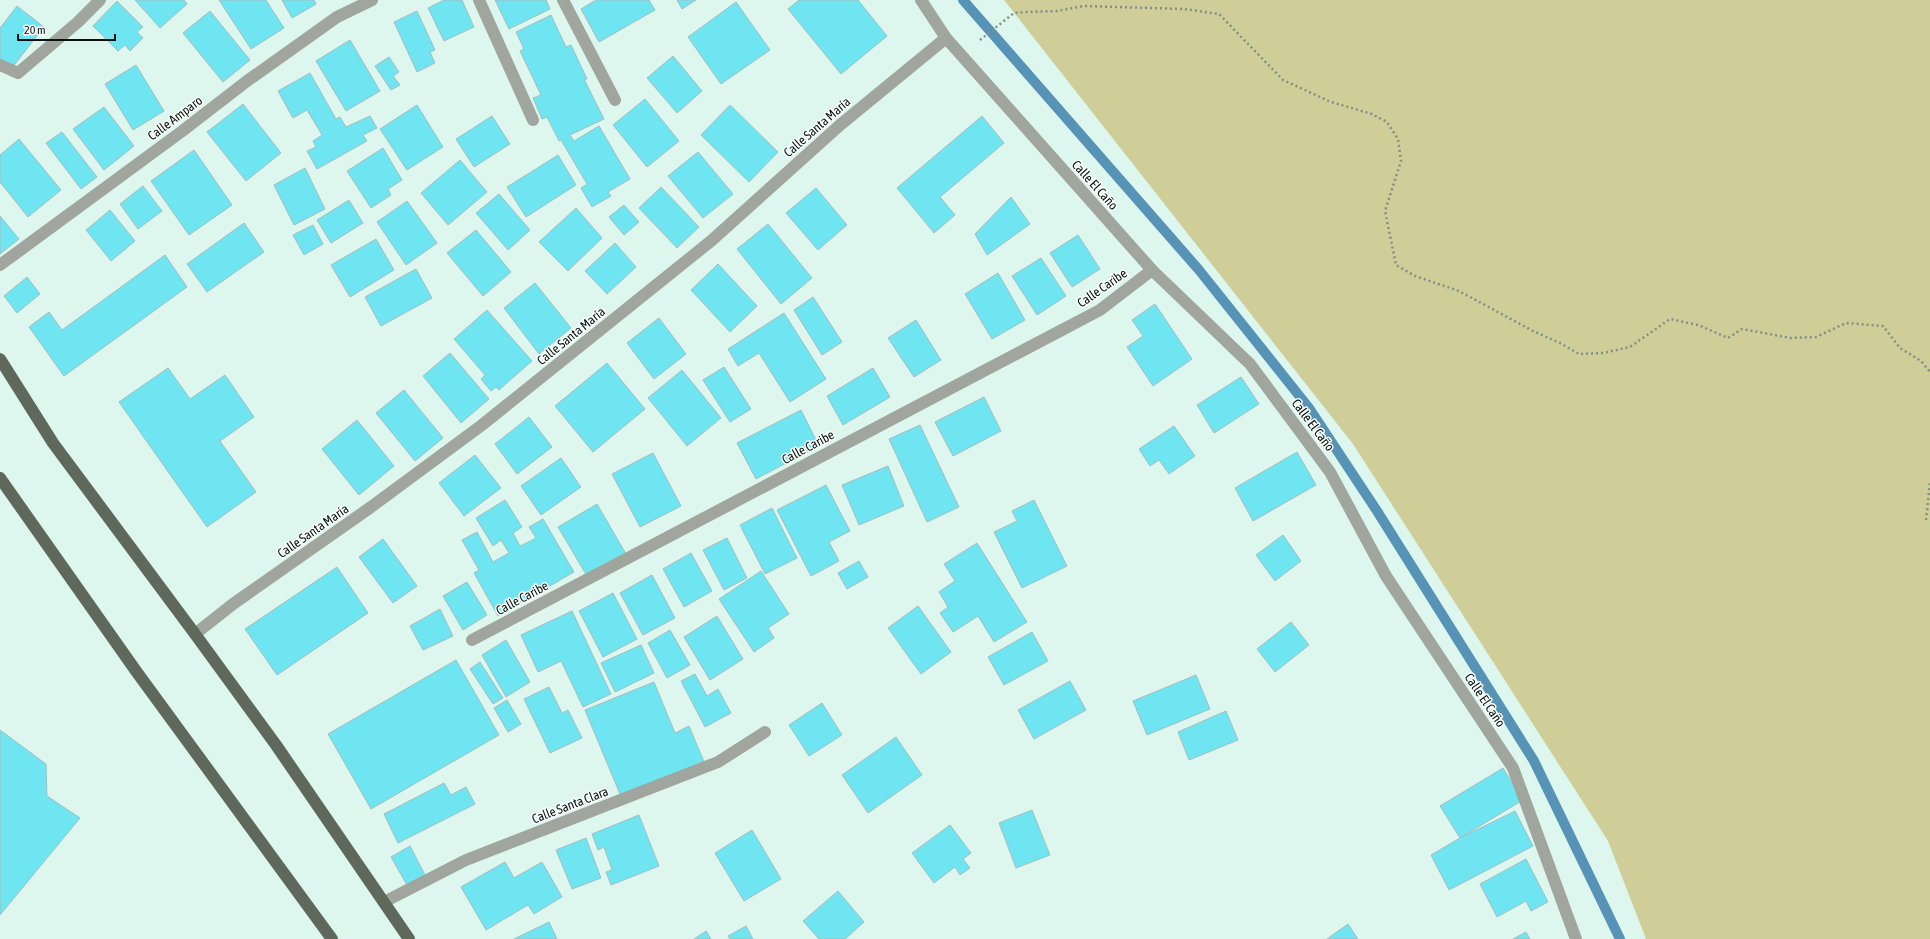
<svg xmlns="http://www.w3.org/2000/svg" width="1930" height="939" font-family="'Asap Condensed',sans-serif">
	<style>
		.green { fill: #cfce99 }
		.lines { fill: none; stroke-linecap: round; stroke-linejoin: round }
		.stream { stroke: #5793b6; stroke-width: 10 }
		.building { fill: #6fe5f2; stroke: #a3bdc0 }
		.path { stroke: #7e908a; stroke-width: 2.5; stroke-dasharray: 2 3; stroke-linecap: butt }
		.service { stroke: #a0a69e; stroke-width: 12 }
		.minor { stroke: #a0a69e; stroke-width: 12 }
		.primary { stroke: #5e695b; stroke-width: 12 }
		.labels { text-anchor: middle; dominant-baseline: central; stroke-width: 3; stroke-linejoin: round; paint-order: stroke }
		.street-label { font-size: 13px; fill: #09120f; stroke: #fafffd }
	</style>
	<rect width="100%" height="100%" fill="#ddf7ee"/>
	<!-- green -->
	<path class="green" d="M1004,0H1930V939H1646L1608,841L1353,444Z"/>
	<g class="lines">
		<!-- stream -->
		<path class="stream" d="M963,0L1199,270L1309,408L1377,511L1534,761L1620,939"/>
	</g>
	<!-- building -->
	<path class="building" d="M135,0H184L187,4L160,28Z
		M219,0H266L284,28L251,49Z
		M282,0H314L316,4L292,18Z
		M444,0H462L474,27L444,41L428,8Z
		M495,0H546L550,9L509,29Z
		M596,0H649L655,10L599,42L581,9Z
		M677,0H696L682,9Z
		M799,0H858L887,36L841,74L788,9Z
		M117,1L143,27L137,32L143,38L130,51L125,45L118,51L93,26Z
		M736,2L770,50L721,84L688,37Z
		M17,6L44,27L8,73L0,67V28Z
		M210,11L250,60L223,82L183,33Z
		M417,11L435,50L430,52L435,63L417,72L394,22Z
		M551,15L566,47L571,45L587,79H584L604,119L570,135L574,141L599,126L630,179L608,192L611,196L592,207L581,188L587,184L561,140L559,141L547,117L542,119L533,98L541,95L520,51L524,49L516,32Z
		M350,40L380,91L346,111L316,61Z
		M673,56L702,91L677,113L647,78Z
		M389,57L399,72L393,76L400,85L391,90L375,66Z
		M136,65L164,111L133,130L105,84Z
		M310,73L336,119L340,117L346,127L370,116L377,128L363,135L367,141L317,169L307,151L316,147L313,141L322,135L307,110L293,118L278,91Z
		M645,99L679,141L647,167L613,125Z
		M243,104L281,153L246,181L207,132Z
		M417,105L443,147L407,170L380,129Z
		M730,105L778,152L749,182L701,135Z
		M104,107L134,146L104,170L73,129Z
		M492,116L510,144L474,167L456,139Z
		M982,116L1004,143L940,197L955,215L934,233L897,188Z
		M62,132L97,177L81,189L46,143Z
		M19,139L61,190L28,217L0,182V155Z
		M383,148L402,180L388,189L391,195L371,208L347,171Z
		M194,150L232,205L189,235L151,181Z
		M698,152L733,194L703,218L668,176Z
		M558,155L576,185L526,217L507,187Z
		M460,160L487,192L448,225L421,193Z
		M305,168L325,209L294,225L274,185Z
		M143,186L162,211L138,229L120,204Z
		M661,187L699,227L677,248L639,208Z
		M816,188L847,225L818,250L786,213Z
		M499,194L530,230L508,250L476,213Z
		M1011,197L1030,224L987,255L975,234Z
		M349,200L363,223L331,243L317,220Z
		M407,201L437,243L406,265L377,222Z
		M624,205L639,222L624,235L609,217Z
		M576,208L602,238L568,271L539,242Z
		M110,210L135,241L111,261L86,230Z
		M0,216L19,239L0,254Z
		M244,223L264,252L207,292L187,264Z
		M768,224L812,278L781,304L737,249Z
		M313,225L323,244L304,255L293,235Z
		M476,230L511,272L483,296L447,253Z
		M1078,235L1100,269L1072,287L1050,253Z
		M376,239L394,270L350,297L331,265Z
		M615,243L636,267L607,294L585,271Z
		M165,255L187,287L64,376L29,327L49,312L62,330Z
		M1041,258L1066,296L1037,315L1012,276Z
		M718,264L757,306L730,332L691,290Z
		M416,269L432,298L381,326L365,297Z
		M998,273L1025,320L992,339L965,294Z
		M27,277L40,294L17,313L4,296Z
		M535,283L571,328L539,354L504,308Z
		M813,297L842,342L822,355L794,310Z
		M1155,304L1192,359L1153,386L1127,347L1143,336L1132,320Z
		M487,310L532,361L499,390L496,387L491,391L481,379L485,375L454,339Z
		M784,313L826,379L790,402L759,353L738,366L728,349Z
		M659,318L686,354L654,379L627,343Z
		M916,320L941,360L914,377L888,338Z
		M450,353L489,399L461,423L423,376Z
		M607,363L645,409L593,452L555,406Z
		M724,367L751,409L730,422L703,380Z
		M168,368L190,399L225,375L254,417L220,441L256,492L207,527L119,402Z
		M873,368L890,397L843,425L827,396Z
		M682,370L721,418L687,446L648,398Z
		M1241,377L1259,404L1214,433L1197,405Z
		M404,390L443,438L415,461L376,413Z
		M984,397L1001,431L953,456L935,422Z
		M801,410L819,446L756,479L737,443Z
		M529,417L552,447L517,474L495,444Z
		M357,420L394,466L359,495L322,449Z
		M920,425L959,507L927,522L889,439Z
		M1174,426L1195,456L1169,474L1159,460L1150,466L1139,449Z
		M1297,452L1316,485L1253,521L1235,488Z
		M653,453L681,506L640,527L612,474Z
		M475,455L501,488L464,516L439,483Z
		M561,458L581,487L541,515L521,486Z
		M888,466L904,506L859,525L842,485Z
		M826,485L850,531L829,542L839,561L811,576L777,510Z
		M505,500L522,527L513,533L520,546L536,538L529,527L543,519L574,572L498,616L474,573L479,570L462,540L477,532L493,562L509,553L501,540L493,546L476,518Z
		M1034,500L1067,566L1022,588L994,532L1017,521L1012,511Z
		M597,504L626,554L587,576L558,527Z
		M772,508L797,558L765,574L740,525Z
		M1283,535L1301,561L1275,581L1256,555Z
		M727,538L747,578L724,590L703,550Z
		M383,539L417,586L393,603L359,557Z
		M977,543L1027,622L994,642L978,616L953,632L940,613L948,607L939,592L955,581L944,564Z
		M691,553L712,591L684,607L663,569Z
		M859,561L868,577L847,589L838,573Z
		M337,567L368,613L277,675L245,629Z
		M761,571L789,614L768,628L774,638L754,652L719,599Z
		M652,575L675,618L643,635L620,593Z
		M467,582L487,615L463,630L443,596Z
		M613,593L637,639L603,657L579,611Z
		M918,606L951,652L921,674L888,628Z
		M440,609L453,636L423,650L410,626Z
		M572,611L611,694L583,707L561,661L538,672L521,635Z
		M717,616L743,659L710,680L684,637Z
		M1291,622L1309,645L1275,672L1257,649Z
		M670,630L690,665L667,678L648,643Z
		M1032,632L1048,661L1004,685L988,657Z
		M506,640L530,682L506,697L482,655Z
		M641,645L654,673L615,692L601,663Z
		M456,660L499,735L371,809L328,734Z
		M480,662L503,698L493,704L470,669Z
		M695,674L707,696L718,689L731,713L705,727L681,681Z
		M1196,675L1210,709L1147,735L1133,701Z
		M1070,681L1086,710L1034,739L1018,710Z
		M654,682L675,733L689,726L705,764L622,799L585,710Z
		M549,687L562,713L568,710L582,738L550,753L524,699Z
		M507,700L521,724L508,732L494,708Z
		M822,703L842,735L809,756L789,725Z
		M1226,711L1238,740L1189,760L1178,732Z
		M0,730L46,764L47,796L80,818L0,915Z
		M896,737L922,775L868,813L842,775Z
		M1503,768L1523,800L1460,838L1440,806Z
		M444,783L451,795L466,787L475,804L398,843L384,814Z
		M1032,810L1050,855L1016,868L999,823Z
		M1515,811L1533,846L1449,890L1431,855L1460,838Z
		M639,815L659,866L611,885L606,872L612,870L604,847L598,850L592,834Z
		M950,825L971,853L963,859L970,868L960,875L955,867L934,883L912,853Z
		M752,830L781,879L744,901L715,853Z
		M586,838L601,878L572,889L556,850Z
		M410,846L426,877L408,887L391,857Z
		M1526,859L1548,902L1531,911L1526,901L1497,917L1480,884Z
		M505,862L514,878L542,862L562,897L534,914L528,905L486,930L461,887Z
		M838,891L864,922L845,939H819L803,921Z
		M549,922L557,939H514Z
		M1348,924L1358,939H1327Z
		M746,926L753,939H730L728,936Z
		M706,931L711,939H694Z
		M1526,932L1530,939H1513Z"/>
	<g class="lines">
		<!-- path -->
		<path class="path" d="M980,40L1014,13L1025,12L1057,11L1084,6L1184,9L1219,14L1283,80L1331,102L1372,114L1387,122L1398,139L1401,161L1385,211L1396,265L1415,276L1459,291L1533,331L1560,343L1579,354L1603,353L1630,347L1670,319L1698,325L1728,338L1742,329L1791,338L1816,337L1846,323L1883,326L1900,348L1921,361L1930,372
			M1926,520L1930,482"/>
		<!-- service -->
		<path class="service" d="M479,0L533,120
			M563,0L615,100"/>
		<!-- minor -->
		<path class="minor" d="M921,0L946,38L1152,270L1250,364L1330,472L1386,576L1513,768L1576,939
			M0,65L18,73L78,22L100,0
			M0,265L181,132L247,81L337,17L372,0
			M195,634L233,604L371,507L482,425L711,241L840,125L946,38
			M472,640L1100,310L1152,270
			M384,902L466,860L718,762L765,732"/>
		<!-- primary -->
		<path class="primary" d="M0,359L53,443L195,634L276,745L409,939
			M0,478L136,671L332,939"/>
	</g>
	<g class="labels">
		<!-- street labels -->
		<g class="street-label">
			<text transform="translate(175 118) rotate(-37)">Calle Amparo</text>
			<text transform="translate(817 127) rotate(-41)">Calle Santa María</text>
			<text transform="translate(1095 185) rotate(48)">Calle El Caño</text>
			<text transform="translate(1102 288) rotate(-35)">Calle Caribe</text>
			<text transform="translate(571 336) rotate(-39)">Calle Santa María</text>
			<text transform="translate(1313 425) rotate(53)">Calle El Caño</text>
			<text transform="translate(808 447) rotate(-28)">Calle Caribe</text>
			<text transform="translate(313 531) rotate(-35)">Calle Santa María</text>
			<text transform="translate(522 598) rotate(-28)">Calle Caribe</text>
			<text transform="translate(1485 700) rotate(56)">Calle El Caño</text>
			<text transform="translate(570 805) rotate(-21)">Calle Santa Clara</text>
		</g>
	</g>
	<!-- scale -->
	<path d="M18 34v6h97v-6" fill="none" stroke="#09120f" stroke-width="2"/>
	<text x="24" y="34" font-size="12" fill="#09120f" stroke="#fafffd" stroke-width="3" paint-order="stroke">20 m</text>
</svg>
